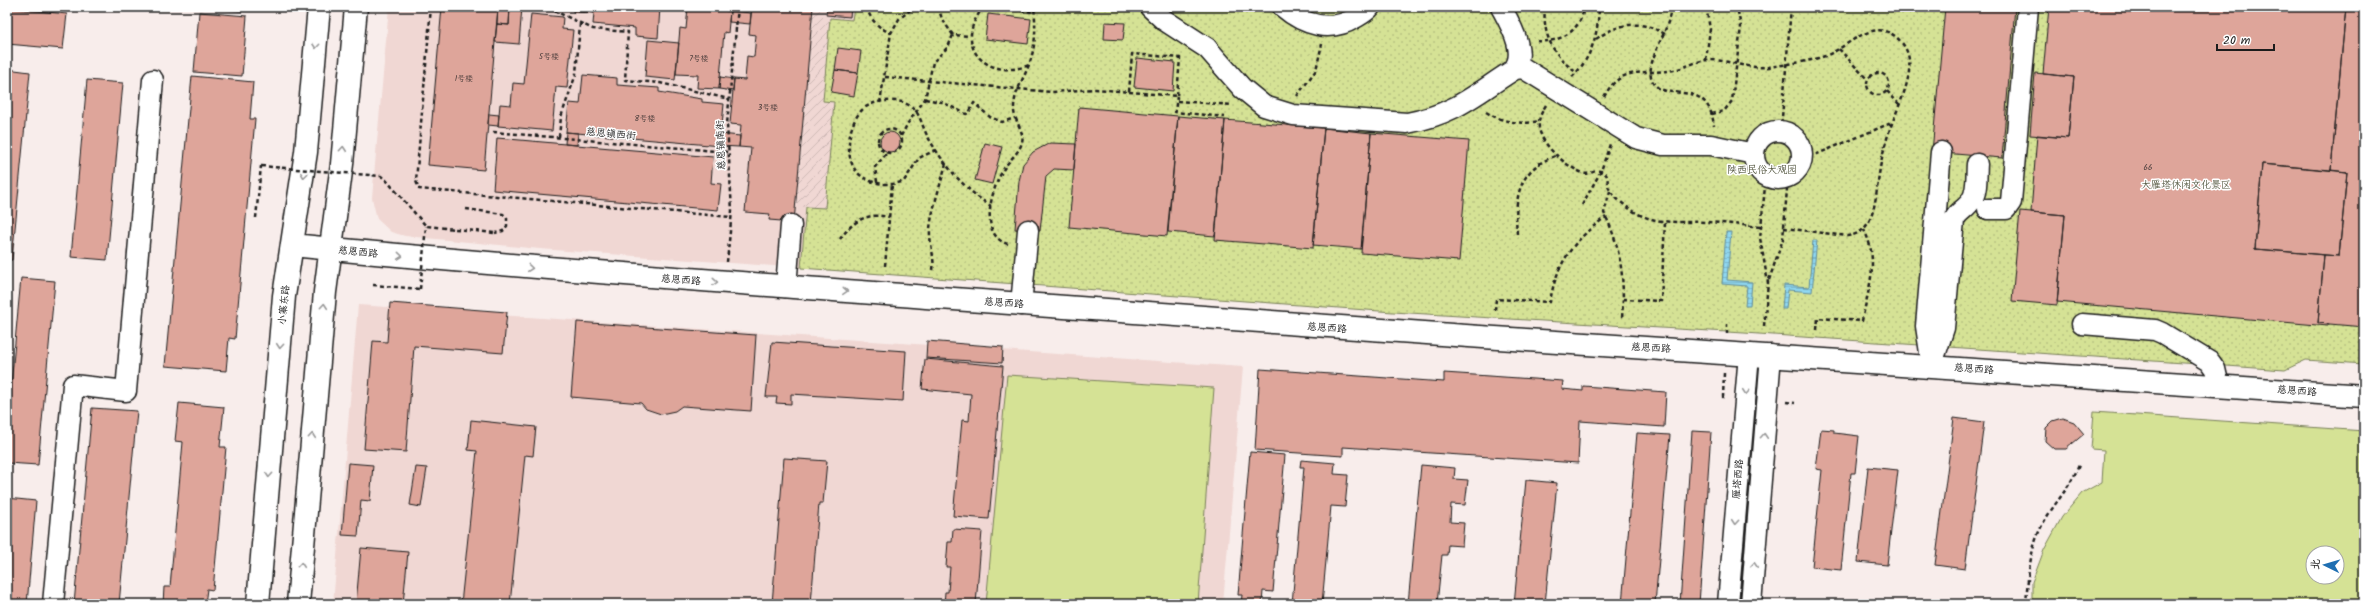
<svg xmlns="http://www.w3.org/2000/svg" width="2371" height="611" font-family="Kalam,'LXGW WenKai TC',sans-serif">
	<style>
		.built { fill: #f0d7d3 }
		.industrial { fill: url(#industrial-furrows) }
		.grass { fill: #d5e295; stroke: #787f58; fill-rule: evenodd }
		.park { fill: url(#park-dots); stroke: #787f58 }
		.water { fill: url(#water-rules); stroke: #618c9b }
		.building { fill: #dea59a; stroke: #1c1c1c }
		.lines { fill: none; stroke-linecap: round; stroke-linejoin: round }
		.minor-casing { stroke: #1c1c1c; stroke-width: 23 }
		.major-casing { stroke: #1c1c1c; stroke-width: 25 }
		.path { stroke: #1c1c1c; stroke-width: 2.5; stroke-dasharray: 4 3; stroke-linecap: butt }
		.minor { stroke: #fff; stroke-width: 20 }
		.major { stroke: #fff; stroke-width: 22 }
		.path-bridge { stroke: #1c1c1c; stroke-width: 2.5; stroke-dasharray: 4 3; stroke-linecap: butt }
		.oneway { stroke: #999 }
		.labels { text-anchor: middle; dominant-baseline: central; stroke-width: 3; stroke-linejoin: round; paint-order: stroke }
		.number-label { font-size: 8px; fill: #4c3e3c }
		.street-label { font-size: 10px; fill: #1c1c1c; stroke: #fff }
		.park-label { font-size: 10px; fill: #545740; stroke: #fff }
	</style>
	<defs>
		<pattern id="industrial-furrows" width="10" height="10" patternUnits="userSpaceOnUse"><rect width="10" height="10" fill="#f0d7d3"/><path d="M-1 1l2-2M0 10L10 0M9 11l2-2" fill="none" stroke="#cdb8b5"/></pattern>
		<pattern id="park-dots" width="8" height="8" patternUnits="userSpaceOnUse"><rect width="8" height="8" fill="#d5e295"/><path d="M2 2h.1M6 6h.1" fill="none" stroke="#b6c180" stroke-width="1.8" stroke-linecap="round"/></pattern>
		<pattern id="water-rules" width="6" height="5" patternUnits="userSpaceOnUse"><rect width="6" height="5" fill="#8fd7f0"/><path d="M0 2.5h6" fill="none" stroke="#7bb8cd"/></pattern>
	</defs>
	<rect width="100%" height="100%" fill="#f8edeb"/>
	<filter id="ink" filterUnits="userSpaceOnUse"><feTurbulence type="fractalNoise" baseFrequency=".025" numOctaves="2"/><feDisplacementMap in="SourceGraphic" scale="8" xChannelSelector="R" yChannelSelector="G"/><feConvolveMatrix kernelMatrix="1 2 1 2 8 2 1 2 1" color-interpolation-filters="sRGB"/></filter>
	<g filter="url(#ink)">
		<!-- built -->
		<path class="built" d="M389,7H854L853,20L830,19L823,101L806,207L801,268L540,249L405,236L391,232L377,219L372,198Z
			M358,305L1243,367L1223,604H333Z"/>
		<!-- industrial -->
		<path class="industrial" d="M813,7H827L826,15L849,17L851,7H854L853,20L830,19L823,100L834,102L825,208L795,206Z"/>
		<!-- grass -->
		<path class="grass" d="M1007,375L1214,388L1198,604H986Z
			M2094,412L2364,431V604H2032V582L2044,550L2062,517L2082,493L2102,482L2104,450L2091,449ZM2313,553H2337V577H2313Z"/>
		<!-- park -->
		<path class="park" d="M854,7H2364V364L2306,360L2285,370L1744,333L1393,312L801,268L806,207L825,208L834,102L823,101L830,18L852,20Z"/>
		<!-- water -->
		<path class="water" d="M1726,232H1731L1727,280L1752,282L1750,306H1745L1747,286L1722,284Z
			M1813,240H1817L1812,292L1788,290L1786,309H1782L1784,285L1809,287Z"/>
		<!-- building -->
		<path class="building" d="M199,7H242V11Z
			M442,7H498L484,170L428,165Z
			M498,7H510L509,25L497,24Z
			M510,7H522L519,44L495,42L497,24L509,25Z
			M574,7H660L658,38L635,36V28L593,24L594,13L573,12Z
			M688,7H726V11H730L728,33L724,32L719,89L697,88L698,75L676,74L680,28L686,29Z
			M752,7H813L794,222L769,220L770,214L745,212L751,148L739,147L741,125L730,124L734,79L745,80L747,56L754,57L756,35L749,34Z
			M827,7H851L850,17L826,15Z
			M1945,7H2015L2002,158L1932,152Z
			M2049,7H2346L2331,170L2262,164L2255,249L2324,255L2318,323L2329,324L2328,326L2057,302L2065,215L2031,212L2037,135L2068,138L2074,77L2043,74Z
			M2346,7H2364V327L2318,323L2324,255L2339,256L2347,172L2331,170Z
			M7,8L67,14L63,49L7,44Z
			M730,11L751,13L750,24L729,22Z
			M199,12L247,16L242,76L194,72Z
			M531,14L563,17L562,29L573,30L567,88L556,87L552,131L498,126L500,104L511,105L513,83L524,84Z
			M988,14L1031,19L1028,44L985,39Z
			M1105,22L1125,23L1123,40L1104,39Z
			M648,40L679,43L675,80L645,77Z
			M838,48L861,51L858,73L835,70Z
			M1137,58L1175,62L1173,91L1134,87Z
			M7,69L30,72L12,260H7Z
			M835,70L858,73L854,96L831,92Z
			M2035,73L2074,77L2068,138L2030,135Z
			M583,75L617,78V85L659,88V92L702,99V102L724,104L720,146L566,132L569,103L580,104Z
			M192,76L253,82L250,119H255L235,339L229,338L226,371L165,366Z
			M720,77L734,79L733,91L719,89Z
			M87,80L123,83L107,260L71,257Z
			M1079,107L1178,116L1167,236L1069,227Z
			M489,114L499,115L498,126L488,125Z
			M1178,116L1225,120L1215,236L1168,232Z
			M1225,120L1324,128L1313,248L1215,240Z
			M1324,128L1371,133L1361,249L1313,245Z
			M566,132L578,133L577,145L565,144Z
			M880 142a10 10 0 1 1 20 0a10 10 0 1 1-20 0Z
			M1371,133L1469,141L1459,261L1361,253Z
			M721,134L740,136L739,147L720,146Z
			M497,138L713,157L711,183L721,184L718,210L493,190Z
			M985,143L1002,147L992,184L975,180Z
			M1050,143L1076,144L1074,170L1054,169L1046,176L1040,231L1015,229L1019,181L1023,164L1033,152Z
			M2262,164L2347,172L2339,256L2255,249Z
			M2020,211L2065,215L2057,305L2012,301Z
			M21,278L55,281L38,465L7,463V428Z
			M390,303L507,312L503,353L414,346L406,452L364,449L373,341L387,342Z
			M577,322L756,335L751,411L682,406L675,411L661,414L646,409L641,403L571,397Z
			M927,341L1003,347L1002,363L926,358Z
			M772,342L906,351L903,401L791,394V404L776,403L777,397H766Z
			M925,359L1003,366L989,519L953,516L962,420L969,421L971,394L922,389Z
			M1260,369L1444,382V373L1563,381L1562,389L1583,391V386L1666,392L1664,427L1580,421L1578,463L1343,447V456L1255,450Z
			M179,403L224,407L220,447H226L213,590L207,589L205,604H163L164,587H170L183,442L175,441Z
			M92,408L137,411L119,604H74Z
			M1954,418L1984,422L1965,569L1935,565Z
			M2063,418L2074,422L2084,434L2066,449H2054L2045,441L2046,428L2053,421Z
			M471,420L536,427L533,456L525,455L510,604H461L477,451L468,450Z
			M1821,429L1834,430V433L1859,436L1855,473H1851L1841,570L1812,567L1822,470L1816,469Z
			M1692,431L1711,432L1699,604H1680Z
			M1637,433L1670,435L1655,604H1622Z
			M1250,452L1285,455L1273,592L1263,591L1262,604H1241L1242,595H1238Z
			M784,458L827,461L823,503H819L811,604H772Z
			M1301,460L1335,463L1334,474L1348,475L1345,507L1331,506L1322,604H1292L1304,467H1300Z
			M348,463L373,465L370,501L361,500L358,536L342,535Z
			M1421,465L1455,468L1454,479L1468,480L1465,505L1451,504L1450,522L1464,523L1462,546L1448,545L1447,555H1442L1437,604H1408Z
			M416,467L427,468L421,507L410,505Z
			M1868,467L1898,470L1887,565L1858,562Z
			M1526,480L1557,483L1545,604H1514Z
			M7,498L36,501L27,604H7Z
			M953,529L982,531L976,604H944L945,592H948L950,567H946L948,542H952Z
			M361,548L408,552L403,604H356Z"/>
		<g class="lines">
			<!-- minor casing -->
			<g class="minor-casing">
				<path id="minor" d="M1150,7L1164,20L1207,48L1242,88L1264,106L1293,115L1407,123C1456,114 1475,94 1515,69L1523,68L1636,138L1663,145H1711L1754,154
					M1283,7C1304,25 1330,33 1355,18C1360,15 1366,12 1370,7
					M1501,7C1510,24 1529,55 1512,71
					M1754 155a24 24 0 1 1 48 0a24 24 0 1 1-48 0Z
					M1988,209H2006L2011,202L2028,7
					M786,287L791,225
					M1021,305L1028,230
					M2082,324L2155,330L2162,333L2210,362L2215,369L2219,386
					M1932,364L1944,328L1954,220C1958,211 1966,209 1971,201C1978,192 1976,175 1977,164
					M1932,366L1926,326L1941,152
					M53,604L73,385L126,391L153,80
					M1728,604L1749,354
					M1751,604L1771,355"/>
			</g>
			<!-- major casing -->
			<g class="major-casing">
				<path id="major" d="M292,245C503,266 715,281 926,297C1405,334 1885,363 2364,396
					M258,604L284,296L306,152L319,7
					M298,604L325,292L342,164L356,7"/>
			</g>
			<!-- path -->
			<path class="path" d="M431,7L416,181L419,189L731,217
				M526,7L553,10L593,29L628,32L625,80L660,83L729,99
				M866,7C871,20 878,28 891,33
				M938,7L942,19L953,35L970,36
				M984,7C951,44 986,82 1029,65
				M986,7L1035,12
				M1545,7C1542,36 1554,56 1577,73
				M1561,7L1568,9L1579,7
				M1670,7C1672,30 1644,60 1652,80C1663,106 1708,74 1714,126
				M1596,39C1619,23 1639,19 1665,34
				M1537,41C1560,43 1581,31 1584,7
				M1839,49L1867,79
				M1706,60L1710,29L1706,7
				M1867 84a11 11 0 1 1 22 0a11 11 0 1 1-22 0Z
				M885,77L1051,92L1095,89L1177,96L1180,58L1132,54L1129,92
				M1572,77C1592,58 1598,34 1599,7
				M1887,91L1899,104
				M1177,96L1175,112L1225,117
				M1297,96L1316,70L1322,44
				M1604,97C1622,62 1647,77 1678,69C1689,66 1700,59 1712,60C1733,61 1747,69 1769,67C1787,64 1808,62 1825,56C1851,46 1876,12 1902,43C1921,66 1898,105 1890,129C1885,144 1881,159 1879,175C1875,197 1876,234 1847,236L1784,228
				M925,99L942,102L966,114L969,113L974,103L990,117L1002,122L1015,118
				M1177,101L1232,105
				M880,103L891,33L899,19L914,7
				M1546,105C1541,113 1538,119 1539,128C1542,146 1567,167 1583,173C1590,176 1595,168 1603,172C1611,176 1605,184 1610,190C1615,198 1623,204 1630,209C1654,226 1679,221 1706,222C1725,223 1743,225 1761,227
				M1486,112C1502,122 1520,125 1539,121
				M1712,114L1724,111L1732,101L1741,27L1737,7
				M878 141a12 12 0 1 1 24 0a12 12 0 1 1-24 0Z
				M1781,130L1791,7
				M493,132L728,152
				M901,136L908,123L925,99L933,62L948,47L953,35
				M559,137L561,117L576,74L580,24
				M936,150L919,158L904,181C890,187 871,184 860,175C843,161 847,125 862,110C871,101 890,99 902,102C907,104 912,106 915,110C921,117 923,129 928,137C943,164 965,190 991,206
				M1802,157L1815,155L1891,123
				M877,182L875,167L886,154
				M1610,191L1604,213C1621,246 1625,281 1622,318
				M1582,205L1601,171L1610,144
				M466,209L503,214L507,218V226L503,231L495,233
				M256,218L261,166
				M1517,234C1514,197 1518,168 1558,155
				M840,239C853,221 867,212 889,217
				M1008,244C977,235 992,186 1005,167C1010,159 1020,152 1022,142C1025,131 1013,120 1014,108C1014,91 1025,77 1030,62C1036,44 1036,25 1034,7
				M727,262L732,211L727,124L738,7
				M885,266L892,184
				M933,270C935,256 929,243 930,229C932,208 941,184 946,163
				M1769,280L1783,239L1788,177
				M373,285L420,289
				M1623,299L1661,301L1665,222
				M1495,310L1496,299L1550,302C1556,264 1574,239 1606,217
				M1764,326L1768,283L1760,238L1766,176
				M1817,330L1818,318L1862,321C1868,289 1880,261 1864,230
				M1727,334V324
				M1724,373L1723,397H1726
				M1786,402L1795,403
				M2026,604C2028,575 2030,545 2045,520C2056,501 2071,486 2079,465"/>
			<!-- minor -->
			<use href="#minor" class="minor"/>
			<!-- major -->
			<use href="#major" class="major"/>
			<!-- path-bridge -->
			<path class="path-bridge" d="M261,166L381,176L387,181L426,226L495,233
				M420,289L426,226"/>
		</g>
		<!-- one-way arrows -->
		<defs><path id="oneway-chevron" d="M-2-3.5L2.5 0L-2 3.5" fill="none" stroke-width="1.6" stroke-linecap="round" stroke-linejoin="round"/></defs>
		<g class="oneway">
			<use href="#oneway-chevron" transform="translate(316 46) rotate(95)"/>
			<use href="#oneway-chevron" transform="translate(343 149) rotate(-85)"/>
			<use href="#oneway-chevron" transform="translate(304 175) rotate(97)"/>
			<use href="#oneway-chevron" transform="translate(400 256) rotate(6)"/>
			<use href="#oneway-chevron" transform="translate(530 268) rotate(5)"/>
			<use href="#oneway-chevron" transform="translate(715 282) rotate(4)"/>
			<use href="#oneway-chevron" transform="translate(845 291) rotate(4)"/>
			<use href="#oneway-chevron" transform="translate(324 306) rotate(-85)"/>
			<use href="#oneway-chevron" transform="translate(280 346) rotate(95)"/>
			<use href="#oneway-chevron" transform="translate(1746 392) rotate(95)"/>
			<use href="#oneway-chevron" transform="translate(312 436) rotate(-85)"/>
			<use href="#oneway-chevron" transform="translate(1764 436) rotate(-86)"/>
			<use href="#oneway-chevron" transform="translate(269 475) rotate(95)"/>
			<use href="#oneway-chevron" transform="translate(1735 522) rotate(95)"/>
			<use href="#oneway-chevron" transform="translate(301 565) rotate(-85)"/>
			<use href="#oneway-chevron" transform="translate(1754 565) rotate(-86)"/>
		</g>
	</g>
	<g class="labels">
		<!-- number labels -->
		<g class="number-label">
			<text x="549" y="56">5号楼</text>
			<text x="699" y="58">7号楼</text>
			<text x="464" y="78">1号楼</text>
			<text x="768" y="107">3号楼</text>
			<text x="645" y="118">8号楼</text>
			<text x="2148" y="167">66</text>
		</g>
		<!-- street labels -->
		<g class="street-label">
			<text transform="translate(611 134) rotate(5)">慈恩镇西街</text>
			<text transform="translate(721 145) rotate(-92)">慈恩镇南街</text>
			<text transform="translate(358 252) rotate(6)">慈恩西路</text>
			<text transform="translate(681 280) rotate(4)">慈恩西路</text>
			<text transform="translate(1004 303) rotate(4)">慈恩西路</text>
			<text transform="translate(284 305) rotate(-84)">小寨东路</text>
			<text transform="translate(1327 328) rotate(4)">慈恩西路</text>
			<text transform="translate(1651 348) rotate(3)">慈恩西路</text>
			<text transform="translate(1974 369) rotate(4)">慈恩西路</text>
			<text transform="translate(2297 391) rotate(4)">慈恩西路</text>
			<text transform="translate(1738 479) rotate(-85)">雁塔西路</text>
		</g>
		<!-- park labels -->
		<g class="park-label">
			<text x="1762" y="170">陕西民俗大观园</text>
			<text x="2186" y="185">大雁塔休闲文化景区</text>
		</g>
	</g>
	<!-- margin -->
	<rect width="2371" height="611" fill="none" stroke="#fff" stroke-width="24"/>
	<rect x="12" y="12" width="2347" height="587" fill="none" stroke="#1c1c1c" stroke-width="1.5" filter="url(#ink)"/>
	<!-- north arrow -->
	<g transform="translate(2325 565) rotate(275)"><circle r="19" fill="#ffffff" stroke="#a4a4a4"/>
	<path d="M0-3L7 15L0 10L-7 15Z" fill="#1f6fb2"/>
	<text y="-6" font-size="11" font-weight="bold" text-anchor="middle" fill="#1c1c1c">北</text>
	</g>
	<!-- scale -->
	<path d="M2217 44v6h57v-6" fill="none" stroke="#1c1c1c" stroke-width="2"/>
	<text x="2223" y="44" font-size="12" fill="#1c1c1c" stroke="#ffffff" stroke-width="3" paint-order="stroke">20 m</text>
</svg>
